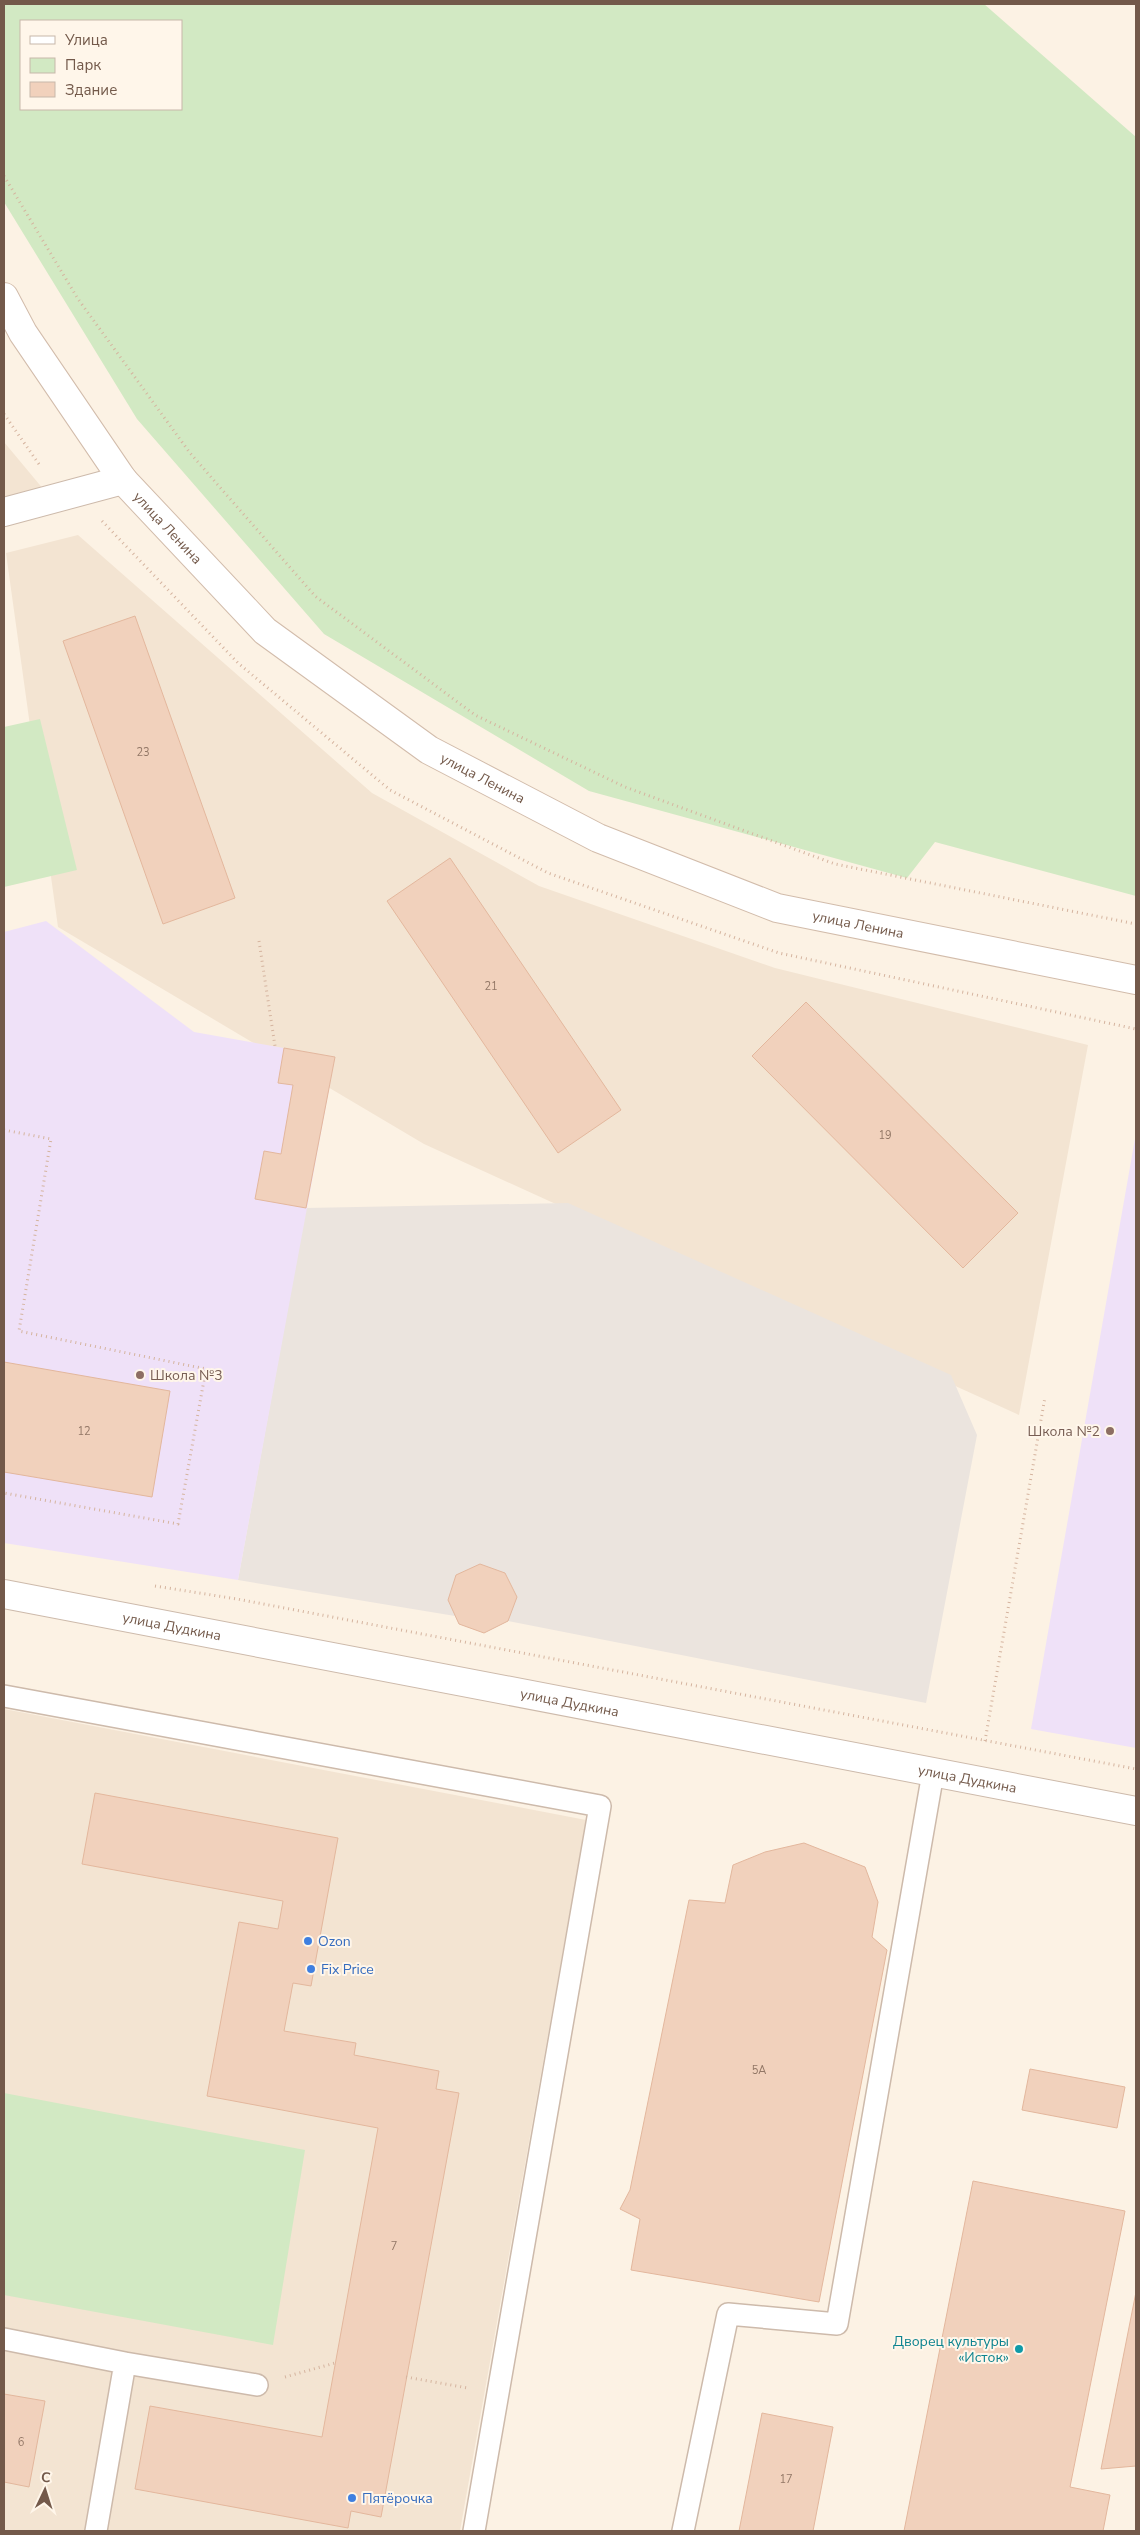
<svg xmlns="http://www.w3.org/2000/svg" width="1140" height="2535" font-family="'Nunito Sans',sans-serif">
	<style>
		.residential { fill: #f3e4d2 }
		.industrial { fill: #ebe4de }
		.education { fill: #efe1f8 }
		.green { fill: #d2e9c3; fill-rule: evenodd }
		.building { fill: #f1d1bc; stroke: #e3b79d }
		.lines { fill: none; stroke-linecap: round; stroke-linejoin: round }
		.lane-casing { stroke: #cdbaab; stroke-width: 24 }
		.street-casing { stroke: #cdbaab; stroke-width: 30 }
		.secondary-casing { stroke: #d2bcab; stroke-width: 30 }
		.path { stroke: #d5b49f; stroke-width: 3; stroke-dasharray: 1 4; stroke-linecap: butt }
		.lane { stroke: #fff; stroke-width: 21 }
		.street { stroke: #fff; stroke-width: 28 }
		.secondary { stroke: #fff; stroke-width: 28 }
		.education-dot { fill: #8d6e63; stroke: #fff6ea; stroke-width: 2 }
		.shop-dot { fill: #3f7fe0; stroke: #fff6ea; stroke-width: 2 }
		.culture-dot { fill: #0f9aa8; stroke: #fff6ea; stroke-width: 2 }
		.labels { text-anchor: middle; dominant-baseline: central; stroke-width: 4; stroke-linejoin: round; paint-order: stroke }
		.number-label { font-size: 11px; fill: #927766 }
		.street-label { font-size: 14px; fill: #73594a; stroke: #fff6ea }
		.education-label { font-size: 14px; fill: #785e54; stroke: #fff6ea; text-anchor: start }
		.shop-label { font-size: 14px; fill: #366cbe; stroke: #fff6ea; text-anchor: start }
		.culture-label { font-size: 14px; fill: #0d838f; stroke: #fff6ea; text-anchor: end }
	</style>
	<rect width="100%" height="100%" fill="#fcf2e4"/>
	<!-- residential -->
	<path class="residential" d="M4,442L44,490L4,501Z
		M78,535L372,793L539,886L775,968L1088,1045L1019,1415L424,1144L58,927L6,553Z
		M4,1709L586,1820L460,2531H4Z"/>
	<!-- industrial -->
	<path class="industrial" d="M568,1203L951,1375L977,1435L926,1703L508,1621L484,1633L459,1624L455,1616L238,1580L306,1208Z"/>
	<!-- education -->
	<path class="education" d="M46,921L194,1032L335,1057L238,1580L4,1543V932Z
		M1136,1133V1748L1031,1729Z"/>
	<!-- green -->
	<path class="green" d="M4,4H984L1136,137V896L935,842L907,878L589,791L324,634L137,419L4,202ZM21,21H181V109H21Z
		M40,719L77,870L4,887V727Z
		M4,2093L305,2150L273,2345L4,2295Z"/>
	<!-- building -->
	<path class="building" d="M135,616L235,898L163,924L63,641Z
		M450,858L621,1110L558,1153L387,901Z
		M806,1002L1018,1213L963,1268L752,1056Z
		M284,1048L335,1057L306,1208L255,1199L264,1151L281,1154L293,1085L278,1083Z
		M4,1362L170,1391L152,1497L4,1472Z
		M480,1564L505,1573L517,1597L508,1621L484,1633L459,1624L448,1600L456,1575Z
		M95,1793L338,1838L311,1986L293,1983L284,2031L356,2043L354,2055L439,2071L436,2089L459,2093L381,2517L351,2511L348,2528L135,2489L150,2406L322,2437L378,2128L207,2096L239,1922L278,1929L283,1901L82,1864Z
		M804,1843L865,1867L878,1902L872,1937L887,1950L819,2302L631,2270L640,2219L620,2209L630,2190L689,1900L725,1903L733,1865L765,1852Z
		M1030,2069L1125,2087L1117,2128L1022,2110Z
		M973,2181L1125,2211L1070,2487L1110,2495L1103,2531H904Z
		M1136,2292V2466L1101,2469Z
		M4,2394L45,2401L29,2487L4,2482Z
		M762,2413L833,2427L813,2531H739Z"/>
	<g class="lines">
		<!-- lane casing -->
		<g class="lane-casing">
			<path id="lane" d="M4,1696L600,1806L474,2531
				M4,2339L125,2363L96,2531
				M125,2363L257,2385
				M683,2531L728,2314L837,2324L933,1773"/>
		</g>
		<!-- street casing -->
		<g class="street-casing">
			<g id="street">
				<path d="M4,512L123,480"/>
				<path id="s1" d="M4,1594L1136,1811"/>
			</g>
		</g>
		<!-- secondary casing -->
		<g class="secondary-casing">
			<g id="secondary">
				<path id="s2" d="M4,297L23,333L123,480L265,631L429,750L598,838L777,908L1136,980"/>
			</g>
		</g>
		<!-- path -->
		<path class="path" d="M4,176L78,299L190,453L315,596L475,715L625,787L835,864L1136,924
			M4,414L41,467
			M102,521L238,663L390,790L548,873L779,953L1136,1029
			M259,941L275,1046
			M4,1130L51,1139L19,1331L206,1369L178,1524L4,1493
			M155,1586L237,1599L1136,1769
			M985,1741L1045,1397
			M285,2377L335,2363
			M406,2377L468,2388"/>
		<!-- lane -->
		<use href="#lane" class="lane"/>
		<!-- street -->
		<use href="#street" class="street"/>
		<!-- secondary -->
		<use href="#secondary" class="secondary"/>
	</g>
	<!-- markers -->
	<g class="education-dot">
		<circle cx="140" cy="1375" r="5"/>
		<circle cx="1110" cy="1431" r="5"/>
	</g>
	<g class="shop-dot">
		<circle cx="308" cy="1941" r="5"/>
		<circle cx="311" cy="1969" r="5"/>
		<circle cx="352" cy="2498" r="5"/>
	</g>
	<circle class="culture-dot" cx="1019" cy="2349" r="5"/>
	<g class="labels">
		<!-- number labels -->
		<g class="number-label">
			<text x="143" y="752">23</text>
			<text x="491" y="986">21</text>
			<text x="885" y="1135">19</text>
			<text x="84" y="1431">12</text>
			<text x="759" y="2070">5А</text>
			<text x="394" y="2246">7</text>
			<text x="21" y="2442">6</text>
			<text x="786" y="2479">17</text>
		</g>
		<!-- street labels -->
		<g class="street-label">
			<text stroke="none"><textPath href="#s2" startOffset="284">улица Ленина</textPath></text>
			<text stroke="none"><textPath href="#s2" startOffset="689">улица Ленина</textPath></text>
			<text stroke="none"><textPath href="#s2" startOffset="1094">улица Ленина</textPath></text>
			<text stroke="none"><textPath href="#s1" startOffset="171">улица Дудкина</textPath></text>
			<text stroke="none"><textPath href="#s1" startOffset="576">улица Дудкина</textPath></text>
			<text stroke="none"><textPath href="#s1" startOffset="981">улица Дудкина</textPath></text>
		</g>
		<!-- education labels -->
		<g class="education-label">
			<text x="150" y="1375">Школа №3</text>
			<text x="1100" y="1431" text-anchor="end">Школа №2</text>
		</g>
		<!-- shop labels -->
		<g class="shop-label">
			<text x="318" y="1941">Ozon</text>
			<text x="321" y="1969">Fix Price</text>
			<text x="362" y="2498">Пятёрочка</text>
		</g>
		<!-- culture labels -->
		<g class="culture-label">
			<text x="1009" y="2341">Дворец культуры<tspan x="1009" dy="16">«Исток»</tspan></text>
		</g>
	</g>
	<!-- border -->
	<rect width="1140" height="2535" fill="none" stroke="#73594a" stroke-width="10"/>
	<!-- legend -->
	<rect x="20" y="20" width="162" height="90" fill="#fff6ea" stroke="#c7b7aa"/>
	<rect x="30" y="36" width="25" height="8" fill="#ffffff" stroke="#c7b7aa"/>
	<text x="65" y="45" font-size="15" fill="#73594a">Улица</text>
	<rect x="30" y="58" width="25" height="15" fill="#d2e9c3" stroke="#c7b7aa"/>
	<text x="65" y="70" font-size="15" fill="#73594a">Парк</text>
	<rect x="30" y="82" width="25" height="15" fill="#f1d1bc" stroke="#c7b7aa"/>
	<text x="65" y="95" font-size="15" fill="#73594a">Здание</text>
	<!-- north arrow -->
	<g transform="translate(45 2490) rotate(4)" stroke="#fff6ea" stroke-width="4" paint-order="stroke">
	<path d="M0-4L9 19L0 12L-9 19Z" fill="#73594a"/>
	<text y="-8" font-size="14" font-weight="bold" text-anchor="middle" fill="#73594a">С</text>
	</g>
</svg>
